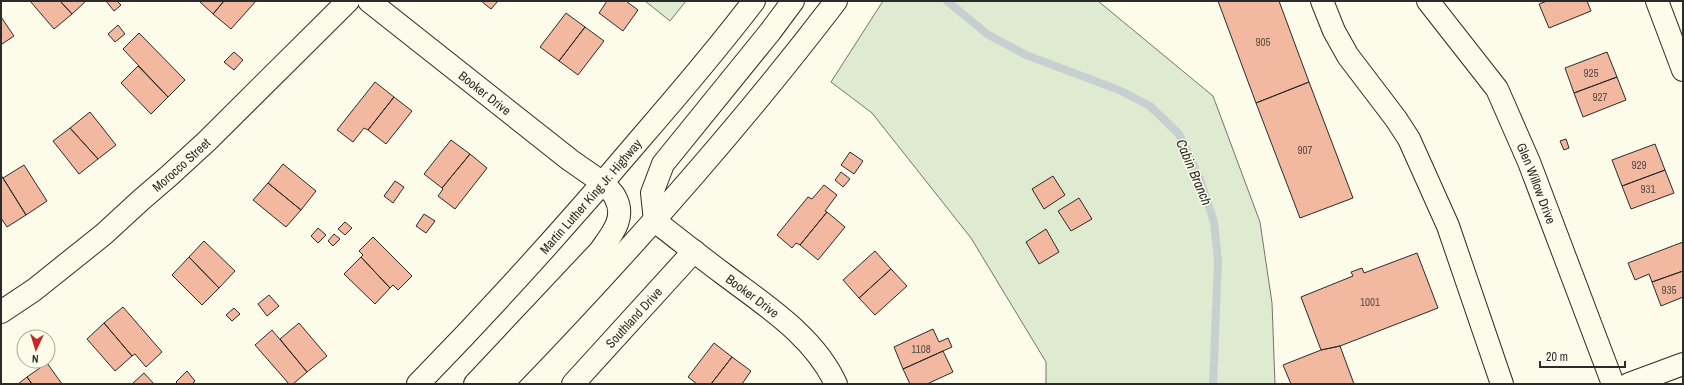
<svg xmlns="http://www.w3.org/2000/svg" width="1684" height="385" font-family="'Archivo Narrow',sans-serif">
	<style>
		.green { fill: #deebd1; stroke: #74746e }
		.lines { fill: none; stroke-linecap: round; stroke-linejoin: round }
		.stream { stroke: #c7d0d0; stroke-width: 8 }
		.building { fill: #f2b8a0; stroke: #2b2b2b }
		.minor-casing { stroke: #2b2b2b; stroke-width: 24 }
		.major-casing { stroke: #2b2b2b; stroke-width: 24 }
		.minor { stroke: #fdfbea; stroke-width: 22 }
		.major { stroke: #fdfbea; stroke-width: 22 }
		.labels { text-anchor: middle; dominant-baseline: central; stroke-width: 3; stroke-linejoin: round; paint-order: stroke }
		.number-label { font-size: 11px; fill: #5d4e48 }
		.street-label { font-size: 13px; fill: #2b2b2b; stroke: #fdfbea }
		.water-label { font-size: 14px; font-style: italic; fill: #2b2b2b; stroke: #fdfbea }
	</style>
	<rect width="100%" height="100%" fill="#fdfbea"/>
	<!-- green -->
	<path class="green" d="M645,1H686L670,21Z
		M883,1H1098L1213,96L1260,222L1272,303L1275,384H1046V362L971,238L872,113L831,82Z"/>
	<g class="lines">
		<!-- stream -->
		<path class="stream" d="M947,1L987,34L1026,55L1119,90L1150,106L1179,134L1200,179L1214,222L1218,260L1213,384"/>
	</g>
	<!-- building -->
	<path class="building" d="M30,1H60L72,14L54,29Z
		M60,1H86L72,14Z
		M106,1H117L121,5L114,11Z
		M199,1H224L213,14Z
		M224,1H256L231,29L213,14Z
		M481,1H498L491,9Z
		M607,1H626L638,10L623,31L599,13Z
		M1218,1H1279L1309,82L1256,103Z
		M1547,1H1587L1591,11L1549,28L1539,4Z
		M566,13L585,27L559,61L540,47Z
		M1,17L14,36L2,44L1,43Z
		M118,25L125,34L115,42L108,34Z
		M585,27L604,41L578,75L559,61Z
		M139,33L185,80L168,97L123,49Z
		M234,52L243,60L234,70L224,62Z
		M1607,52L1617,77L1574,93L1565,68Z
		M138,66L168,97L151,114L121,83Z
		M1617,77L1626,100L1583,117L1574,93Z
		M375,82L394,97L368,130L364,128L353,142L337,130Z
		M1309,82L1353,198L1300,218L1256,103Z
		M394,97L412,111L386,144L368,130Z
		M90,112L116,145L98,159L70,128Z
		M70,128L98,159L79,174L53,141Z
		M1566,139L1569,148L1564,150L1560,141Z
		M451,140L470,154L442,188L424,174Z
		M1655,144L1665,170L1622,186L1612,160Z
		M850,152L863,161L854,174L841,165Z
		M470,154L487,168L455,209L438,196L443,189L442,188Z
		M283,164L316,191L301,210L268,183Z
		M24,165L47,201L26,215L3,178Z
		M1665,170L1674,193L1631,209L1622,186Z
		M841,172L850,179L843,187L835,180Z
		M1,175L26,215L7,227L1,218Z
		M1053,176L1065,195L1044,209L1032,189Z
		M395,181L404,187L393,203L384,196Z
		M268,183L301,210L286,227L253,200Z
		M824,185L837,195L825,211L827,212L800,245L796,243L792,248L777,235L808,197L812,199Z
		M1079,198L1092,219L1071,231L1058,211Z
		M827,212L845,227L818,260L800,245Z
		M424,214L435,221L426,233L416,226Z
		M345,222L352,228L345,235L338,229Z
		M318,228L326,235L318,243L311,236Z
		M1046,229L1059,252L1039,264L1026,242Z
		M334,234L340,239L333,246L328,241Z
		M373,237L412,276L398,290L393,285L390,288L361,257L363,255L359,251Z
		M204,241L235,271L219,288L189,257Z
		M1683,242V271L1652,282L1649,274L1635,280L1628,263Z
		M875,251L891,269L859,298L843,280Z
		M1417,253L1438,308L1340,346L1321,350L1301,297L1353,276L1351,272L1362,268L1364,273Z
		M189,257L219,288L202,305L172,275Z
		M361,257L390,288L375,304L344,274Z
		M891,269L907,286L875,315L859,298Z
		M1683,271V297L1661,306L1652,282Z
		M269,295L279,306L267,316L258,304Z
		M123,307L162,352L146,367L135,354L132,356L104,323Z
		M234,308L240,314L232,321L226,315Z
		M104,323L132,356L115,371L87,339Z
		M299,323L327,356L307,372L280,339Z
		M933,329L939,342L948,338L952,347L903,369L894,347Z
		M272,330L307,372L293,384H289L255,345Z
		M714,343L732,357L711,384H697L688,377Z
		M1340,346L1354,384H1291L1283,365L1321,350Z
		M943,351L953,372L927,384H910L903,369Z
		M732,357L751,371L742,384H711Z
		M47,363L62,384H32L27,377Z
		M187,371L195,381L192,384H178L176,382Z
		M144,373L154,384H132Z
		M27,377L32,384H18Z"/>
	<g class="lines">
		<!-- minor casing -->
		<g class="minor-casing">
			<g id="minor">
				<path id="s1" d="M369,1L570,160L603,183"/>
				<path d="M1322,1L1334,31L1348,56L1396,119L1409,139L1448,226L1502,384"/>
				<path id="s2" d="M1428,1L1497,89L1529,162L1613,384"/>
				<path d="M1657,1L1683,70"/>
				<path id="s3" d="M655,221C678,239 702,258 725,275C766,306 814,336 836,384"/>
				<path id="s4" d="M1,312L34,290L104,234L141,200L170,175L207,141L348,1"/>
				<path id="s5" d="M573,384L694,251"/>
				<path d="M1629,384L1683,364"/>
			</g>
		</g>
		<!-- major casing -->
		<g class="major-casing">
			<g id="major">
				<path d="M655,221L652,193L663,164L770,32L793,1"/>
				<path id="s6" d="M418,384C495,305 569,223 640,139C679,94 718,48 754,1"/>
				<path d="M475,384L600,251C611,235 627,218 615,197C613,192 607,188 603,183"/>
				<path d="M502,384C620,262 733,136 836,1"/>
			</g>
		</g>
		<!-- minor -->
		<use href="#minor" class="minor"/>
		<!-- major -->
		<use href="#major" class="major"/>
	</g>
	<g class="labels">
		<!-- number labels -->
		<g class="number-label">
			<text x="1263" y="42">905</text>
			<text x="1591" y="73">925</text>
			<text x="1600" y="97">927</text>
			<text x="1305" y="150">907</text>
			<text x="1639" y="165">929</text>
			<text x="1648" y="189">931</text>
			<text x="1669" y="290">935</text>
			<text x="1370" y="302">1001</text>
			<text x="921" y="349">1108</text>
		</g>
		<!-- street labels -->
		<g class="street-label">
			<text stroke="none"><textPath href="#s1" startOffset="148">Booker Drive</textPath></text>
			<text stroke="none"><textPath href="#s4" startOffset="233">Morocco Street</textPath></text>
			<text stroke="none"><textPath href="#s2" startOffset="214">Glen Willow Drive</textPath></text>
			<text stroke="none"><textPath href="#s6" startOffset="255">Martin Luther King Jr. Highway</textPath></text>
			<text stroke="none"><textPath href="#s3" startOffset="123">Booker Drive</textPath></text>
			<text stroke="none"><textPath href="#s5" startOffset="90">Southland Drive</textPath></text>
		</g>
		<!-- water labels -->
		<g class="water-label">
			<text transform="translate(1194 172) rotate(67)">Cabin Branch</text>
		</g>
	</g>
	<!-- border -->
	<rect width="1684" height="385" fill="none" stroke="#2b2b2b" stroke-width="4"/>
	<!-- north arrow -->
	<g transform="translate(36 349) rotate(184)"><circle r="19" fill="#fdfbea" stroke="#a9a89e"/>
	<path d="M0-3L7 15L0 10L-7 15Z" fill="#c62828"/>
	<text y="-6" font-size="11" font-weight="bold" text-anchor="middle" fill="#2b2b2b">N</text>
	</g>
	<!-- scale -->
	<path d="M1540 361v6h85v-6" fill="none" stroke="#2b2b2b" stroke-width="2"/>
	<text x="1546" y="361" font-size="12" fill="#2b2b2b" stroke="#fdfbea" stroke-width="3" paint-order="stroke">20 m</text>
</svg>
